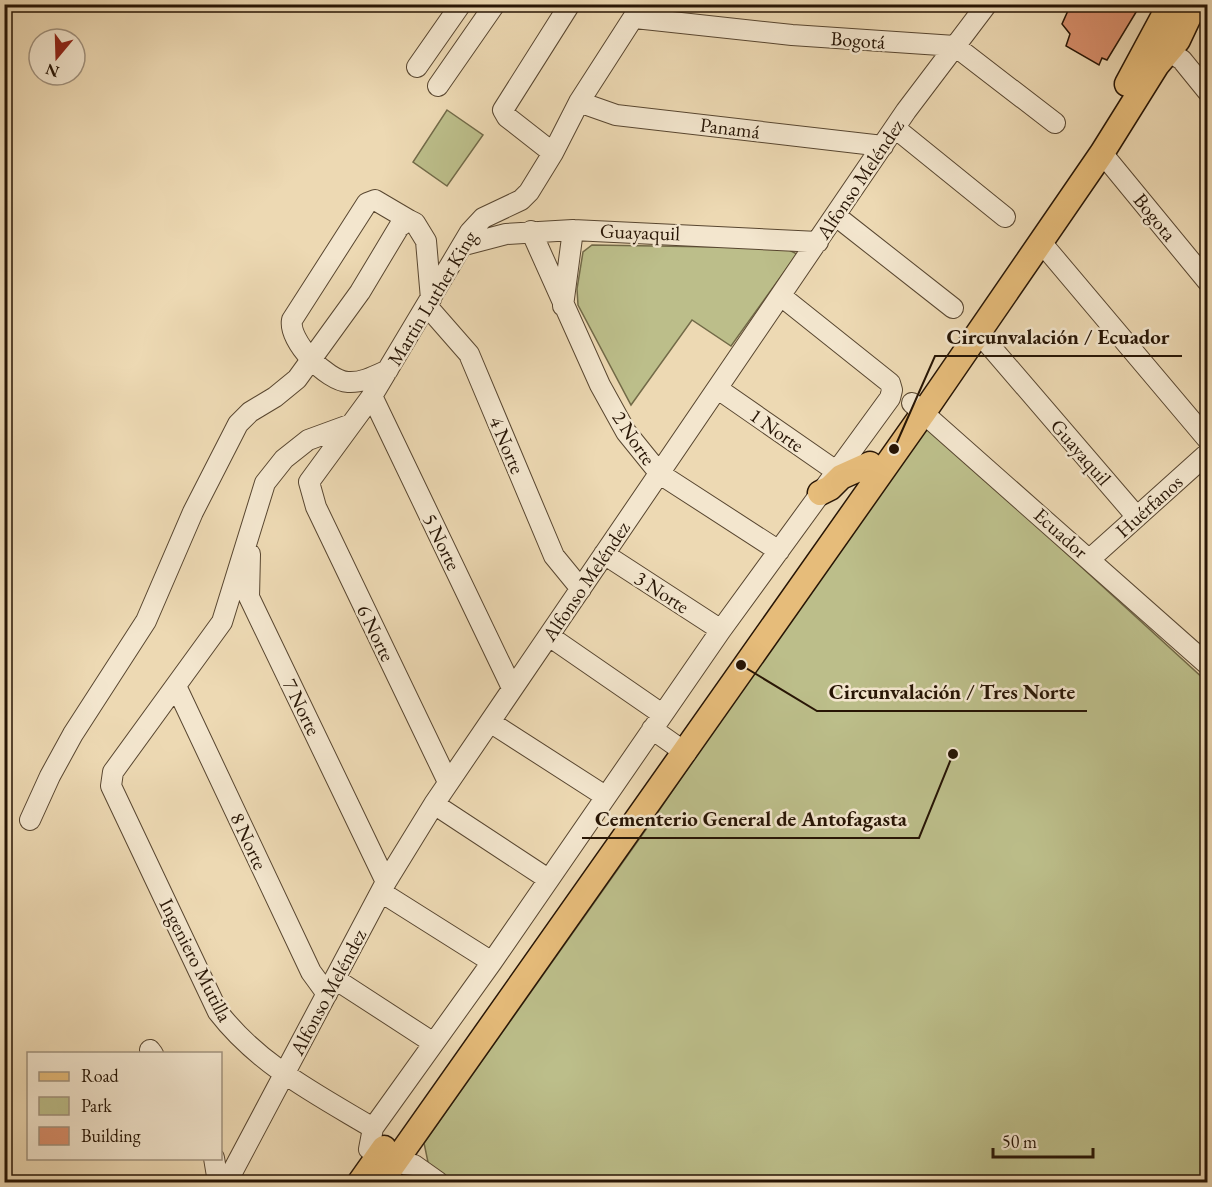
<svg xmlns="http://www.w3.org/2000/svg" width="1212" height="1187" font-family="'EB Garamond',serif">
	<style>
		.green { fill: #bcbe8a; stroke: #726a48; stroke-width: 1.5 }
		.building { fill: #d98f6c; stroke: #271505; stroke-width: 1.5 }
		.lines { fill: none; stroke-linecap: round; stroke-linejoin: round }
		.minor-casing { stroke: #584630; stroke-width: 22 }
		.major-casing { stroke: #271505; stroke-width: 27 }
		.minor { stroke: #f3e6ce; stroke-width: 20 }
		.major { stroke: #e6bc7a; stroke-width: 24 }
		.labels { text-anchor: middle; dominant-baseline: central; stroke-width: 5; stroke-linejoin: round; paint-order: stroke }
		.street-label { font-size: 20px; fill: #271505; stroke: #f3e6ce }
		.leader { fill: none; stroke: #271505; stroke-width: 2 }
		.callout-dot { fill: #271505; stroke: #f3e6ce; stroke-width: 2 }
		.callout-label { font-size: 21px; text-anchor: middle; font-weight: bold; fill: #271505; stroke: #f3e6ce; stroke-width: 5; stroke-linejoin: round; paint-order: stroke }
	</style>
	<rect width="100%" height="100%" fill="#edd9b3"/>
	<filter id="stains"><feTurbulence type="fractalNoise" baseFrequency=".00333" numOctaves="4"/><feColorMatrix values="0 0 0 0 .2 0 0 0 0 .09 0 0 0 0 .02 0 0 0 .5 -.17"/></filter>
	<radialGradient id="worn" r=".72"><stop offset=".6" stop-color="#630" stop-opacity="0"/><stop offset="1" stop-color="#630" stop-opacity=".3"/></radialGradient>
	<!-- green -->
	<path class="green" d="M447,110L483,135L447,186L413,162Z
		M592,245L785,248L797,254L731,346L692,320L631,405L578,305L577,289L583,252Z
		M924,423L1204,679L1207,677V1182H454L430,1172L424,1143L647,828Z"/>
	<!-- building -->
	<path class="building" d="M1071,4H1141L1107,60L1102,58L1099,65L1066,46L1070,34L1062,24Z"/>
	<g class="lines">
		<!-- minor casing -->
		<g class="minor-casing">
			<path id="minor" d="M635,18L792,35L955,46L1055,123
				M1156,43L1182,60L1208,92
				M417,67L461,4
				M438,86L495,4
				M579,102L616,115L883,146
				M895,128L1005,217
				M553,153L507,117L503,110L570,4
				M1102,153L1208,282
				M836,216L953,308
				M531,231L600,385L626,432L660,474L779,551
				M1040,241L1208,440
				M464,245L506,234L573,230L818,242
				M427,306L469,354L554,556L581,589
				M563,306L573,230
				M978,332L1137,517
				M388,370C375,376 362,383 348,382C327,381 288,341 292,320L367,203L375,200L409,220
				M718,389L836,471
				M372,396L512,688
				M912,403L1208,665
				M349,425L308,440L284,459L265,483L222,622L113,772L111,786L218,1012C259,1065 316,1094 373,1128L369,1149L394,1163L414,1165L438,1182
				M250,554L249,597L386,882
				M604,554L721,630
				M1090,559L1208,453
				M549,636L662,714
				M176,686L311,972L327,994
				M490,722L605,796
				M652,729L686,753
				M448,782L316,507L309,482L372,396L470,232L483,218L521,200L529,192L553,153L579,102L642,4
				M434,804L548,879
				M30,820L50,776L73,734L146,621L193,512L238,424L250,412L275,397L297,379L360,292L399,227L409,220L415,223L426,241L431,299
				M381,892L492,962
				M335,979L432,1042
				M150,1050L153,1054
				M373,1128L492,962L721,630L890,398L892,390L890,383L781,296
				M214,1158L218,1182
				M227,1182L386,882L434,804L906,111L987,4"/>
		</g>
		<!-- major casing -->
		<g class="major-casing">
			<path id="major" d="M1127,84L1170,4
				M820,493L830,488L841,477L870,464
				M360,1182L384,1148
				M381,1182L924,412L1102,153L1157,65L1178,40L1195,4"/>
		</g>
		<!-- minor -->
		<use href="#minor" class="minor"/>
		<!-- major -->
		<use href="#major" class="major"/>
	</g>
	<g class="labels">
		<!-- street labels -->
		<g class="street-label">
			<text transform="translate(858 40) rotate(4)">Bogotá</text>
			<text transform="translate(730 128) rotate(7)">Panamá</text>
			<text transform="translate(860 179) rotate(-56)">Alfonso Meléndez</text>
			<text transform="translate(1155 217) rotate(51)">Bogota</text>
			<text transform="translate(640 232) rotate(2)">Guayaquil</text>
			<text transform="translate(432 298) rotate(-59)">Martin Luther King</text>
			<text transform="translate(777 430) rotate(35)">1 Norte</text>
			<text transform="translate(634 438) rotate(56)">2 Norte</text>
			<text transform="translate(507 445) rotate(67)">4 Norte</text>
			<text transform="translate(1081 452) rotate(49)">Guayaquil</text>
			<text transform="translate(1149 506) rotate(-42)">Huérfanos</text>
			<text transform="translate(1061 533) rotate(42)">Ecuador</text>
			<text transform="translate(442 542) rotate(64)">5 Norte</text>
			<text transform="translate(586 581) rotate(-56)">Alfonso Meléndez</text>
			<text transform="translate(662 592) rotate(33)">3 Norte</text>
			<text transform="translate(376 633) rotate(64)">6 Norte</text>
			<text transform="translate(302 707) rotate(64)">7 Norte</text>
			<text transform="translate(249 841) rotate(65)">8 Norte</text>
			<text transform="translate(196 960) rotate(63)">Ingeniero Mutilla</text>
			<text transform="translate(328 992) rotate(-62)">Alfonso Meléndez</text>
		</g>
	</g>
	<!-- callouts -->
	<path class="leader" d="M894 449L935 356H1182M741 665L817 711H1087M953 754L919 838H582"/>
	<g class="callout-dot">
		<circle cx="894" cy="449" r="6"/>
		<circle cx="741" cy="665" r="6"/>
		<circle cx="953" cy="754" r="6"/>
	</g>
	<g class="callout-label">
		<text x="1058" y="344">Circunvalación / Ecuador</text>
		<text x="952" y="699">Circunvalación / Tres Norte</text>
		<text x="751" y="826">Cementerio General de Antofagasta</text>
	</g>
	<!-- margin -->
	<rect width="1212" height="1187" fill="none" stroke="#edd9b3" stroke-width="24"/>
	<rect x="6" y="6" width="1200" height="1175" fill="none" stroke="#271505" stroke-width="3"/>
	<rect x="12" y="12" width="1188" height="1163" fill="none" stroke="#271505" stroke-width="1.5"/>
	<!-- legend -->
	<rect x="27" y="1052" width="195" height="108" fill="#f3e6ce" stroke="#a1927e" stroke-width="1.5"/>
	<rect x="39" y="1072" width="30" height="9" fill="#e6bc7a" stroke="#a1927e" stroke-width="1.5"/>
	<text x="81" y="1082" font-size="18" fill="#271505">Road</text>
	<rect x="39" y="1097" width="30" height="18" fill="#bcbe8a" stroke="#a1927e" stroke-width="1.5"/>
	<text x="81" y="1112" font-size="18" fill="#271505">Park</text>
	<rect x="39" y="1127" width="30" height="18" fill="#d98f6c" stroke="#a1927e" stroke-width="1.5"/>
	<text x="81" y="1142" font-size="18" fill="#271505">Building</text>
	<!-- north arrow -->
	<g transform="translate(57 57) rotate(199)"><circle r="28" fill="#f3e6ce" stroke="#a1927e" stroke-width="1.5"/>
	<path d="M0-4.5L10 22L0 15L-10 22Z" fill="#8f2418"/>
	<text y="-9" font-size="16" font-weight="bold" text-anchor="middle" fill="#271505">N</text>
	</g>
	<!-- scale -->
	<path d="M993 1148v9h100v-9" fill="none" stroke="#271505" stroke-width="3"/>
	<text x="1002" y="1148" font-size="18" fill="#271505" stroke="#f3e6ce" stroke-width="4.5" paint-order="stroke">50 m</text>
	<rect width="100%" height="100%" filter="url(#stains)"/>
	<rect width="100%" height="100%" fill="url(#worn)"/>
</svg>
